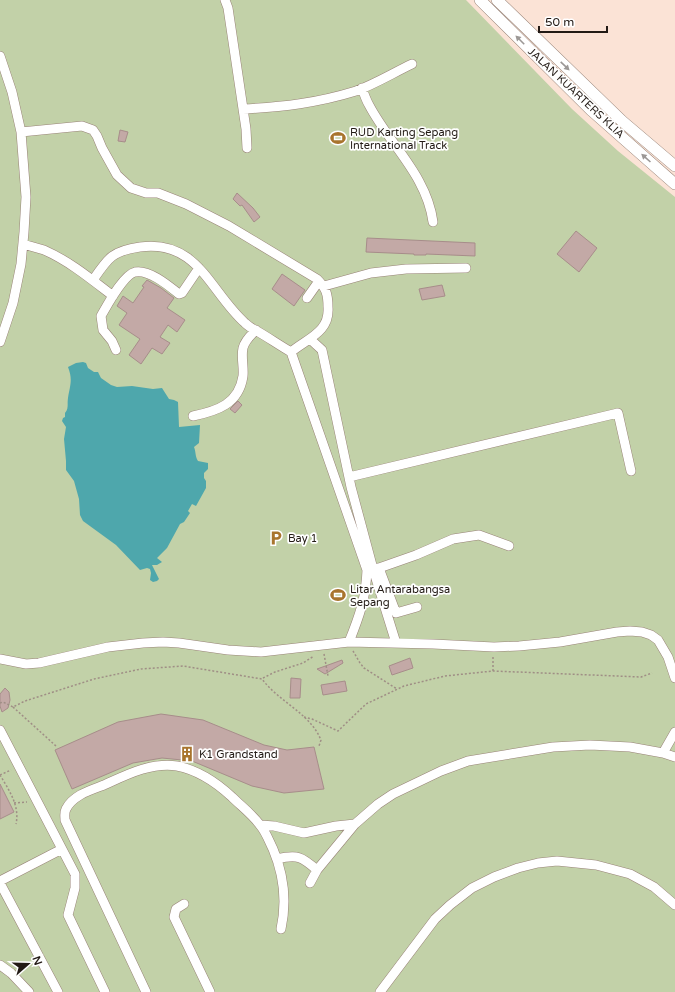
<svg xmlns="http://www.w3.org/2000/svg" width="675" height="992" font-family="'Varela Round',sans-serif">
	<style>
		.green { fill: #c2d1a8 }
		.water { fill: #4ea7ac }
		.building { fill: #c3a9a6; stroke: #a78d8a }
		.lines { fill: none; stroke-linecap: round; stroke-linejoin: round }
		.minor-casing { stroke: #988377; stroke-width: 10 }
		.major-casing { stroke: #988377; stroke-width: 12 }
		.path { stroke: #9f8e85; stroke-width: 1.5; stroke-dasharray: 2 2; stroke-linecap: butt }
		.minor { stroke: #fff; stroke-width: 9 }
		.major { stroke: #fff; stroke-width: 11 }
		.oneway { fill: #9c9896 }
		.labels { text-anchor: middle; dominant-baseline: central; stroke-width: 3.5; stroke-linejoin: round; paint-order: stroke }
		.street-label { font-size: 11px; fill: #221a15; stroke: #fff }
		.poi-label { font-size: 11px; fill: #221a15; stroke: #fff; text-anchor: start }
	</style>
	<rect width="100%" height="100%" fill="#fbe3d6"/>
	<!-- green -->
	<path class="green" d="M0,0H466L572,109L618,151L675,197V992H0Z"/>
	<!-- water -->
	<path class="water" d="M83,362L86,363L88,368L94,372H98L101,378L111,385L117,387L132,386L153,389L162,388L169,399L174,400L178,402L179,427L200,425L199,443L194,447C196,452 195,456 198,461L208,463V469L204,473V478L206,481V488L196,506L192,504L188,511L190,513L184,522L180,524L167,548L157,558L162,562L157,565H152L159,579L157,581L153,582L150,580L151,573L150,569L147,568L140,570L116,545L83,521L80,515L79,499L74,481L66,470V461L64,439L66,427L62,421L63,418L65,417V413C69,408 67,405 68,398C70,385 73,380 68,367L76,363Z"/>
	<!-- building -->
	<path class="building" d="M120,130L128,132L125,142L118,141Z
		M237,193L253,208L260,217L254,222L242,205L240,206L233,199Z
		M576,231L597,248L579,272L557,254Z
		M367,238L475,243V256L426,254V255H414V254L366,252Z
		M282,274L305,290L294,306L272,289Z
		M147,280L161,288L174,298L167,308L185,320L177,332L168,325L160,337L170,343L162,354L152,348L141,364L129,355L140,339L119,325L127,313L117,306L123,296L133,303L144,287L142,286Z
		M442,285L445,296L422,300L419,289Z
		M238,401L242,405L235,413L230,409Z
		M410,658L413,668L392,675L389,666Z
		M342,660L343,663L325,674L317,669Z
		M291,678L301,679L300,698H290Z
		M345,681L347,691L323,695L321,685Z
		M5,688L9,692L10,700L8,708L2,712L0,706V694Z
		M161,714L203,720L264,745L287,750L314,747L324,789L284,793L252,786L192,761L162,758L133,763L72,789L55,750L118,722Z
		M0,784L14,812L0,819Z"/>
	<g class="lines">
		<!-- minor casing -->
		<g class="minor-casing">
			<path id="minor" d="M225,0L228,8L246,129L247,148
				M0,56L12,92L21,132L26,197L24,232L21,264L13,303L0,342
				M362,88C364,94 366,100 369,105C390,145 427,176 433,222
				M243,109C283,107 317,103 356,91C375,84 393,73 412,64
				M21,132L82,126L93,130L97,136L102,148L117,175L131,188L146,193H158L186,204L229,226L317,279C326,288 328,294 328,307C330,332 308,338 291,352L367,570C366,598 359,617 349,642
				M23,244C30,246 37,248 44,250C69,261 91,279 113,296
				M93,280C108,258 112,251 140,247C198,239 210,292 245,323C248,326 253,329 257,331C269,338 279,345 291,352
				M324,286L371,273L406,269L466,268
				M307,298L319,281
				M310,339L322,350L351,487L373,569L396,643
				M116,350L112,341L103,330L101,316C107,306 123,275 135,272C149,269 169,286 179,294L182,293L199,268
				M193,416C217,411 239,404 243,376C244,367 241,357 243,348C245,340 251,335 256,330
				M349,477L618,413L631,471
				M379,568L396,613L417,607
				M368,570L379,568L416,555L453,539L479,535L509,546
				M0,659L26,664L39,663L108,647L143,643L163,642L179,643L228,650L261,652L349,642L433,644L494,647L519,646L560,642L617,632L630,631L642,632L651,635L658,640L668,657L675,678
				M0,730L75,874V888L68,915L105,992
				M663,753L675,732
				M261,825L274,826L304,833L336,826L355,824
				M277,859C298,854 302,857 317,870
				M0,881L62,849
				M0,883L58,992
				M310,883L317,870L355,824L378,804L393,794L441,771L468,761L553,747L590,745L630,747L663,753L675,757
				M184,904L176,909L174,917L210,992
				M0,965L11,973L29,992
				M146,992L65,820C65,816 64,813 66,809C73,795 91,790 104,785C126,775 151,762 177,766C198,770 217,783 232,797C241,806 252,814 260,825C266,832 269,841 273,849C284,875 287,901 281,929
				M380,992L435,919L450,905L472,888L494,877L518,868L538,863L557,861L596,865L630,874L654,887L675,905"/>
		</g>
		<!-- major casing -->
		<g class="major-casing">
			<path id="major" d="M480,0L591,110L675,184
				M497,0L622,121L675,166"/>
		</g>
		<!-- path -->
		<path class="path" d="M353,651L360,663L364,668L397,689
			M324,654L328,676
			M493,671V655
			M263,678L275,672L303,663L314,656
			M0,703L3,702L13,707L25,701L94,679L141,669L183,666L262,679C279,702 310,713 321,740L319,746
			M13,707L56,746
			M304,717L312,719L338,731L366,704L404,686L445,676L493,671L641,677L652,673
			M0,775C9,790 20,806 16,824
			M0,775L11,770
			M14,803L27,802"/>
		<!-- minor -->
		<use href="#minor" class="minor"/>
		<!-- major -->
		<use href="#major" class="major"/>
	</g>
	<!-- one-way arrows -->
	<defs><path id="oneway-solid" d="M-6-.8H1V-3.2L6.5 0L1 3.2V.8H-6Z"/></defs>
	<g class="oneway">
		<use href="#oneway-solid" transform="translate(520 40) rotate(-135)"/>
		<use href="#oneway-solid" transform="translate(565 66) rotate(44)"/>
		<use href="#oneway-solid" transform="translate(646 158) rotate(-138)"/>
	</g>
	<!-- icons -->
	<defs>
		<g id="stadium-bare" transform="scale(1.2)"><path d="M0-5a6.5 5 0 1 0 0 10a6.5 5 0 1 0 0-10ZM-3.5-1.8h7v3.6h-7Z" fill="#a8742d" stroke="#fff" stroke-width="2.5" paint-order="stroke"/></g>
		<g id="parking-bare" transform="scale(1.2)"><path d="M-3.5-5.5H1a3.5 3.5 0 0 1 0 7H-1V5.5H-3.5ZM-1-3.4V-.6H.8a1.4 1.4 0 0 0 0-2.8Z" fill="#a8742d" stroke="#fff" stroke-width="2.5" paint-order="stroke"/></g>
		<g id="building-bare" transform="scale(1.2)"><path d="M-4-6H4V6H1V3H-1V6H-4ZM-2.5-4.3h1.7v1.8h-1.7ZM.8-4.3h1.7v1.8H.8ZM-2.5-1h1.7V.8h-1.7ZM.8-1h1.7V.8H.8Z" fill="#a8742d" stroke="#fff" stroke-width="2.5" paint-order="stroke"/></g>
	</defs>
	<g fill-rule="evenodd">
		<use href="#stadium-bare" x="338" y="138"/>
		<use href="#parking-bare" x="276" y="538"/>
		<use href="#stadium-bare" x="338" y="595"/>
		<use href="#building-bare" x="187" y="754"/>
	</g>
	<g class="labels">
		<!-- street labels -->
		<g class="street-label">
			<text transform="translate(576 93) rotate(43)">JALAN KUARTERS KLIA</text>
		</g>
		<!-- poi labels -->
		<g class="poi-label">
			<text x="350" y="132">RUD Karting Sepang<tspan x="350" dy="13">International Track</tspan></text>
			<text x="288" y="538">Bay 1</text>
			<text x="350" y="589">Litar Antarabangsa<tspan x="350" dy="13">Sepang</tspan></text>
			<text x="199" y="754">K1 Grandstand</text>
		</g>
	</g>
	<!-- north arrow -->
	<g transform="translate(28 964) rotate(70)" stroke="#ffffff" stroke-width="3" paint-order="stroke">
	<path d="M0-3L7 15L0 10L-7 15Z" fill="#221a15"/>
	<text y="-6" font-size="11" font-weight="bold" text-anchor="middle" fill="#221a15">N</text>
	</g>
	<!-- scale -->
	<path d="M539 26v6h68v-6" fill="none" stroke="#221a15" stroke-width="2"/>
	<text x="545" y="26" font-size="12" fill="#221a15" stroke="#ffffff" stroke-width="3" paint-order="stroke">50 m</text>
</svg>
